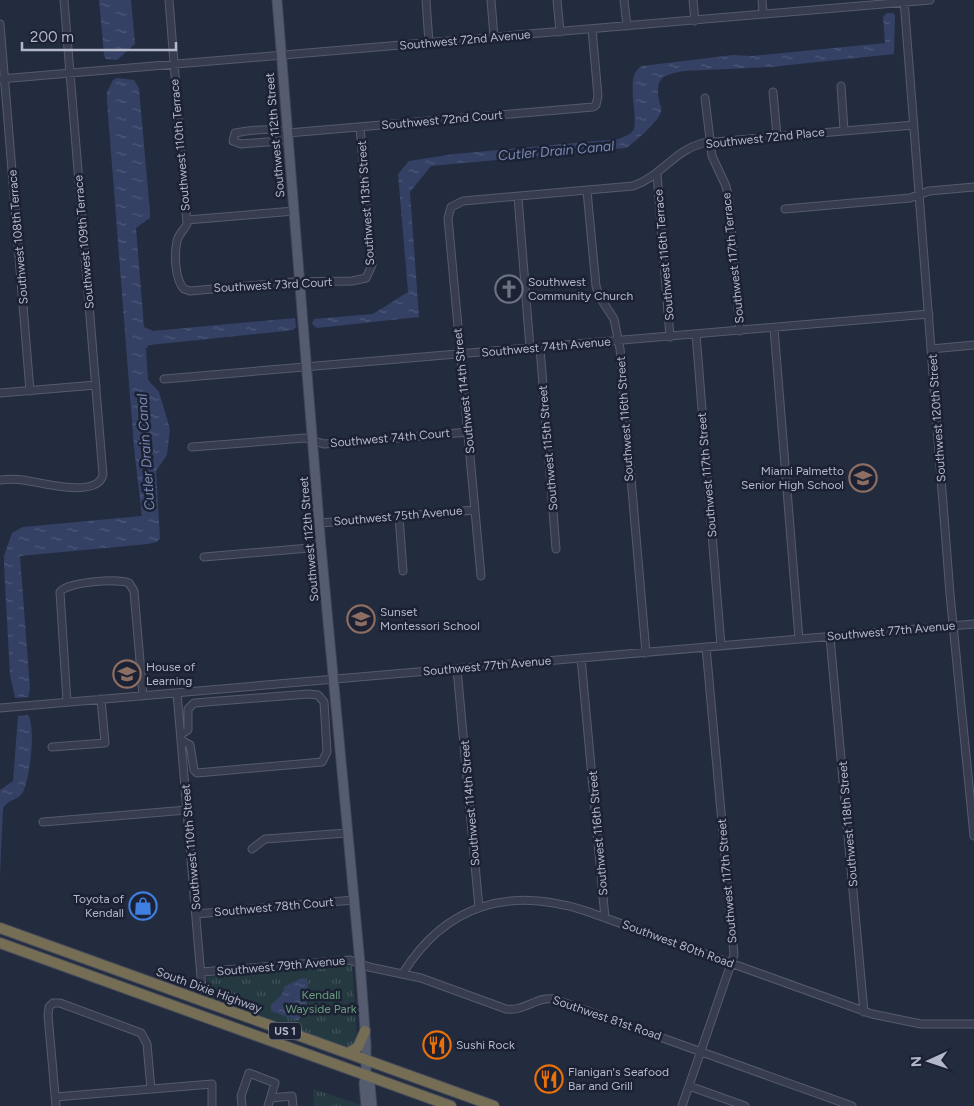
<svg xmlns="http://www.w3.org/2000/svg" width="974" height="1106" font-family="Figtree,sans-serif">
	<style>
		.grass { fill: url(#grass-tufts) }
		.water { fill: url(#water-ripples) }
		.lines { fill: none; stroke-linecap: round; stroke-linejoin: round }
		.minor-casing { stroke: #555b6d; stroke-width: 9 }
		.major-casing { stroke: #404658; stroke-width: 11 }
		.highway-casing { stroke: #42485a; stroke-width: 12 }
		.minor { stroke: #373d4f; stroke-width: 7 }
		.major { stroke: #555c6f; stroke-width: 9 }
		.highway { stroke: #756e54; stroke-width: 10 }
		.labels { text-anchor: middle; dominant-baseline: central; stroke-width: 5; stroke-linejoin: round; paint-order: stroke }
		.shield { fill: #1c2234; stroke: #868b9d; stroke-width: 1 }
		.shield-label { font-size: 11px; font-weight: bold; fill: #b3b8ca }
		.street-label { font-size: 12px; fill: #b3b8ca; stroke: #1c2234 }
		.poi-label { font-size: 12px; fill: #b3b8ca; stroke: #1c2234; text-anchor: start }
		.park-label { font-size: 12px; fill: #699c7d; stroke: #1c2234 }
		.water-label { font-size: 14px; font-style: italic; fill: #7989b3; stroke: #1c2234 }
	</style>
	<defs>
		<pattern id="grass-tufts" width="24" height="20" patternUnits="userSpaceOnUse" patternTransform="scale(1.25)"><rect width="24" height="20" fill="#253940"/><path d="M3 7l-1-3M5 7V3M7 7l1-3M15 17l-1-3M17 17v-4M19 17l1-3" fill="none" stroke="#42545a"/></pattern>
		<pattern id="water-ripples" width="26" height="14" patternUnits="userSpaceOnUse" patternTransform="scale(1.25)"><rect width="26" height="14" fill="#344165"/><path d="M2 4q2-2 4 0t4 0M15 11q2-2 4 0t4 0" fill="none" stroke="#4f5a7a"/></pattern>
	</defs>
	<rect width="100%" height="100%" fill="#232b3f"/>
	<!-- grass -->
	<path class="grass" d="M352,965L357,1039L355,1044L348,1048L208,998L207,977Z
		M313,1089L362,1105V1106H314Z"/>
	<!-- water -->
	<path class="water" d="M99,0H131L135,44L117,60L106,59L104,55Z
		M887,13H893L895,15L894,54L771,67L684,71C663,75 655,77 659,101C660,105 662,108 661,112C659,121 634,143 626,148L431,166L410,192L419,317L317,328L312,324L314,319L373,314L408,292L398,174L409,161L454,154L619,139L630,134L634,129C638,111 624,75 642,66L733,55L752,56L885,43L883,17Z
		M117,78L134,80L139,88L150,213V218L136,228L144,327L153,331L295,318L296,327L293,330L276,332L149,345L146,349L148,380L159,392L170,429L167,455L156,471L160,538L157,542L148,544L20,556L30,689L28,697L15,698L10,675L4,566V556L12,533L23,527L142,516L134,448L107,101V92L113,80Z
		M28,715C36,727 30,778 23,792C18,801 7,799 3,809L0,875V790L13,781L18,716Z
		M302,978L307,981C311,997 306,1007 298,1021L271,1011V1005L282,994L285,986Z"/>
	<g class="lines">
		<!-- minor casing -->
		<g class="minor-casing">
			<path id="minor" d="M169,0L187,224C184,230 178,235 177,241C174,254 175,280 184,289L190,291L293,282L352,281L366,278L372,265L360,127
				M426,0L429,43
				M491,0L494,37
				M557,0L560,32
				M624,0L627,26
				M693,0L695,21
				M762,0L763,14
				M904,0L950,594L974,836
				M0,24L30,391
				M0,79L930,0
				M841,86L844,130
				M773,92L777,136
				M705,98L712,156L726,186L729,201L740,331
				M288,133L280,141L241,144L233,141L235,133C251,130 273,127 288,133L593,107L596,105L598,96L592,29
				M657,174L670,337
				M587,191L596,286L599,296L614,319L620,349L646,653
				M518,197L530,348
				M785,209L910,198L929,191L974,187
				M187,220L294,211
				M774,328L799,639
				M696,334L721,646
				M540,348L556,549
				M931,349L974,345
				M164,379L929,314
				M0,393L96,385
				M192,447L305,438L324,444L469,432
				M0,480C8,479 16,479 23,480C39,482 97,499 103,475L64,0
				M399,516L403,571
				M320,523L475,510
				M204,557L321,547
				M481,576L448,218L451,207L463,201L633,186C662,176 673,151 703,143L914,125
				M830,637L864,1012
				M581,658L605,918
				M457,669L479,908
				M177,693L203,1001
				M67,702L60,592C66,582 119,578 129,583L134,591L143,696
				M0,708L974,624
				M181,734L188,730V709L194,703L308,694L318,695L324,702L327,752L322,762L197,773L194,770L190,745L181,740
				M52,747L105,743L101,699
				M43,822L187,810
				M252,849L265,839L347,833
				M196,914L353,900
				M202,972L350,960L369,967L421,978L506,1009C524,1012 537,996 554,999L852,1106
				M403,973C446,904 510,886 586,911L872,1014L921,1024H974
				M689,1086L745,1106
				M55,1097L212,1084V1106
				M271,1098L292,1096L293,1106
				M56,1106L48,1015L49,1007L53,1003H60L141,1033L147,1044L151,1089
				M242,1106L241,1096L249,1073L275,1083L268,1106
				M682,1106L734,955L706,647"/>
		</g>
		<!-- major casing -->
		<g class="major-casing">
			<path id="major" d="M277,0L321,547L360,963L366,1044V1075L364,1083L366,1106
				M366,1075L370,1085L372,1106"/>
		</g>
		<!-- highway casing -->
		<g class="highway-casing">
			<path id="highway" d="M0,928L494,1106
				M0,943L451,1106
				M348,1053L358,1047L365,1031"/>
		</g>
		<!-- minor -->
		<use href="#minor" class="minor"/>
		<!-- major -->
		<use href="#major" class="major"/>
		<!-- highway -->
		<use href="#highway" class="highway"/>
	</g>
	<!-- icons -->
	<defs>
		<g id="church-ring" transform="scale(1.4375)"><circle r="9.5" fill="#1c2234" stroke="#6b7280" stroke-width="1.5"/><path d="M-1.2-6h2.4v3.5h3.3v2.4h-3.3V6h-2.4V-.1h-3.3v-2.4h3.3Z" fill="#6b7280"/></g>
		<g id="school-ring" transform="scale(1.4375)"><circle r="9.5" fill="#1c2234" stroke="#8d6e63" stroke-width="1.5"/><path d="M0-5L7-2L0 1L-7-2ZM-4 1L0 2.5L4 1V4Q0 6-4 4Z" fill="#8d6e63"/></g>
		<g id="shop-ring" transform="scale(1.4375)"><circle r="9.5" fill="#1c2234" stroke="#3f7fe0" stroke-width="1.5"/><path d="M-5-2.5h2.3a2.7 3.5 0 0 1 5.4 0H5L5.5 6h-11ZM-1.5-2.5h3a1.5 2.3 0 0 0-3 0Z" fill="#3f7fe0"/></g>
		<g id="restaurant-ring" transform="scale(1.4375)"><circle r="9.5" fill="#1c2234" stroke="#e8710a" stroke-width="1.5"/><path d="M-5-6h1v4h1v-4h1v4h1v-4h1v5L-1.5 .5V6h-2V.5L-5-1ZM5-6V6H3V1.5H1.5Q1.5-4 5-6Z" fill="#e8710a"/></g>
	</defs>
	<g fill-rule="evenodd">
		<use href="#church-ring" x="509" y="289"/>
		<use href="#school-ring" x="863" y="478"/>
		<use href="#school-ring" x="361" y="619"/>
		<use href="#school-ring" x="127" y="674"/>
		<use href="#shop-ring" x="143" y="906"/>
		<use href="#restaurant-ring" x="437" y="1045"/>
		<use href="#restaurant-ring" x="549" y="1079"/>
	</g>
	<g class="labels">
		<!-- shield labels -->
		<rect class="shield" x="269" y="1022.5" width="32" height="17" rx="4"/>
		<g class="shield-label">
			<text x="285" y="1031">US 1</text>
		</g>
		<!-- street labels -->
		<g class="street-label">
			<text transform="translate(465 40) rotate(-5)">Southwest 72nd Avenue</text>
			<text transform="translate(442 120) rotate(-5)">Southwest 72nd Court</text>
			<text transform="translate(275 135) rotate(-95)">Southwest 112th Street</text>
			<text transform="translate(765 138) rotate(-6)">Southwest 72nd Place</text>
			<text transform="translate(180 145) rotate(-95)">Southwest 110th Terrace</text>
			<text transform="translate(366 203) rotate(-94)">Southwest 113th Street</text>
			<text transform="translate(18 237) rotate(-95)">Southwest 108th Terrace</text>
			<text transform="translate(84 242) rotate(-95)">Southwest 109th Terrace</text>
			<text transform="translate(664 255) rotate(-95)">Southwest 116th Terrace</text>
			<text transform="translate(733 258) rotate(-96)">Southwest 117th Terrace</text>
			<text transform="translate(273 285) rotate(-3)">Southwest 73rd Court</text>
			<text transform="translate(546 347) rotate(-5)">Southwest 74th Avenue</text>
			<text transform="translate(464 391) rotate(-96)">Southwest 114th Street</text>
			<text transform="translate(937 418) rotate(-94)">Southwest 120th Street</text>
			<text transform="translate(625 419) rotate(-94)">Southwest 116th Street</text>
			<text transform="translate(390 438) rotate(-5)">Southwest 74th Court</text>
			<text transform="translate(548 448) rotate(-95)">Southwest 115th Street</text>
			<text transform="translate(707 475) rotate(-95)">Southwest 117th Street</text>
			<text transform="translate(398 516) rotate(-5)">Southwest 75th Avenue</text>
			<text transform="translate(309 539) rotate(-95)">Southwest 112th Street</text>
			<text transform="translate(891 631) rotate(-5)">Southwest 77th Avenue</text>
			<text transform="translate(487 666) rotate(-5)">Southwest 77th Avenue</text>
			<text transform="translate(470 803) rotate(-95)">Southwest 114th Street</text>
			<text transform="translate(848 824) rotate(-95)">Southwest 118th Street</text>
			<text transform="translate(598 833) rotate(-95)">Southwest 116th Street</text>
			<text transform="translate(191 847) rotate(-95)">Southwest 110th Street</text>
			<text transform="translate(727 881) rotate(-95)">Southwest 117th Street</text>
			<text transform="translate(274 907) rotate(-5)">Southwest 78th Court</text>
			<text transform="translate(678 944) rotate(20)">Southwest 80th Road</text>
			<text transform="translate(281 966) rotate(-5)">Southwest 79th Avenue</text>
			<text transform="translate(209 990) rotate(20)">South Dixie Highway</text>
			<text transform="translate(607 1018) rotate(19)">Southwest 81st Road</text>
		</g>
		<!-- poi labels -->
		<g class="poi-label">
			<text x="528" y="282">Southwest<tspan x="528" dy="14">Community Church</tspan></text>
			<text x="844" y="471" text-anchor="end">Miami Palmetto<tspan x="844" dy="14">Senior High School</tspan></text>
			<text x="380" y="612">Sunset<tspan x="380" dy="14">Montessori School</tspan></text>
			<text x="146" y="667">House of<tspan x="146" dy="14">Learning</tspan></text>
			<text x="124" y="899" text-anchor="end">Toyota of<tspan x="124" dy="14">Kendall</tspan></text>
			<text x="456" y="1045">Sushi Rock</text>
			<text x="568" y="1072">Flanigan's Seafood<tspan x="568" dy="14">Bar and Grill</tspan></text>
		</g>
		<!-- park labels -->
		<g class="park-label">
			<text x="321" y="995">Kendall<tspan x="321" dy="14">Wayside Park</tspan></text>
		</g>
		<!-- water labels -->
		<g class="water-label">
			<text transform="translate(556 151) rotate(-5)">Cutler Drain Canal</text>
			<text transform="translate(146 452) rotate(-94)">Cutler Drain Canal</text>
		</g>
	</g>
	<!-- north arrow -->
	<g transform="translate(929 1061) rotate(267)" stroke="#1c2234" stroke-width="4" paint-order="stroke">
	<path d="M0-4L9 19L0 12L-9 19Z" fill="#b3b8ca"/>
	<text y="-8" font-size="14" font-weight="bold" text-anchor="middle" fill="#b3b8ca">N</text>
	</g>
	<!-- scale -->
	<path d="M22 42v8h154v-8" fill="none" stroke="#b3b8ca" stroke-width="2.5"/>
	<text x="30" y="42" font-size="15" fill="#b3b8ca" stroke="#1c2234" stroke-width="4" paint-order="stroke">200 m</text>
</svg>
